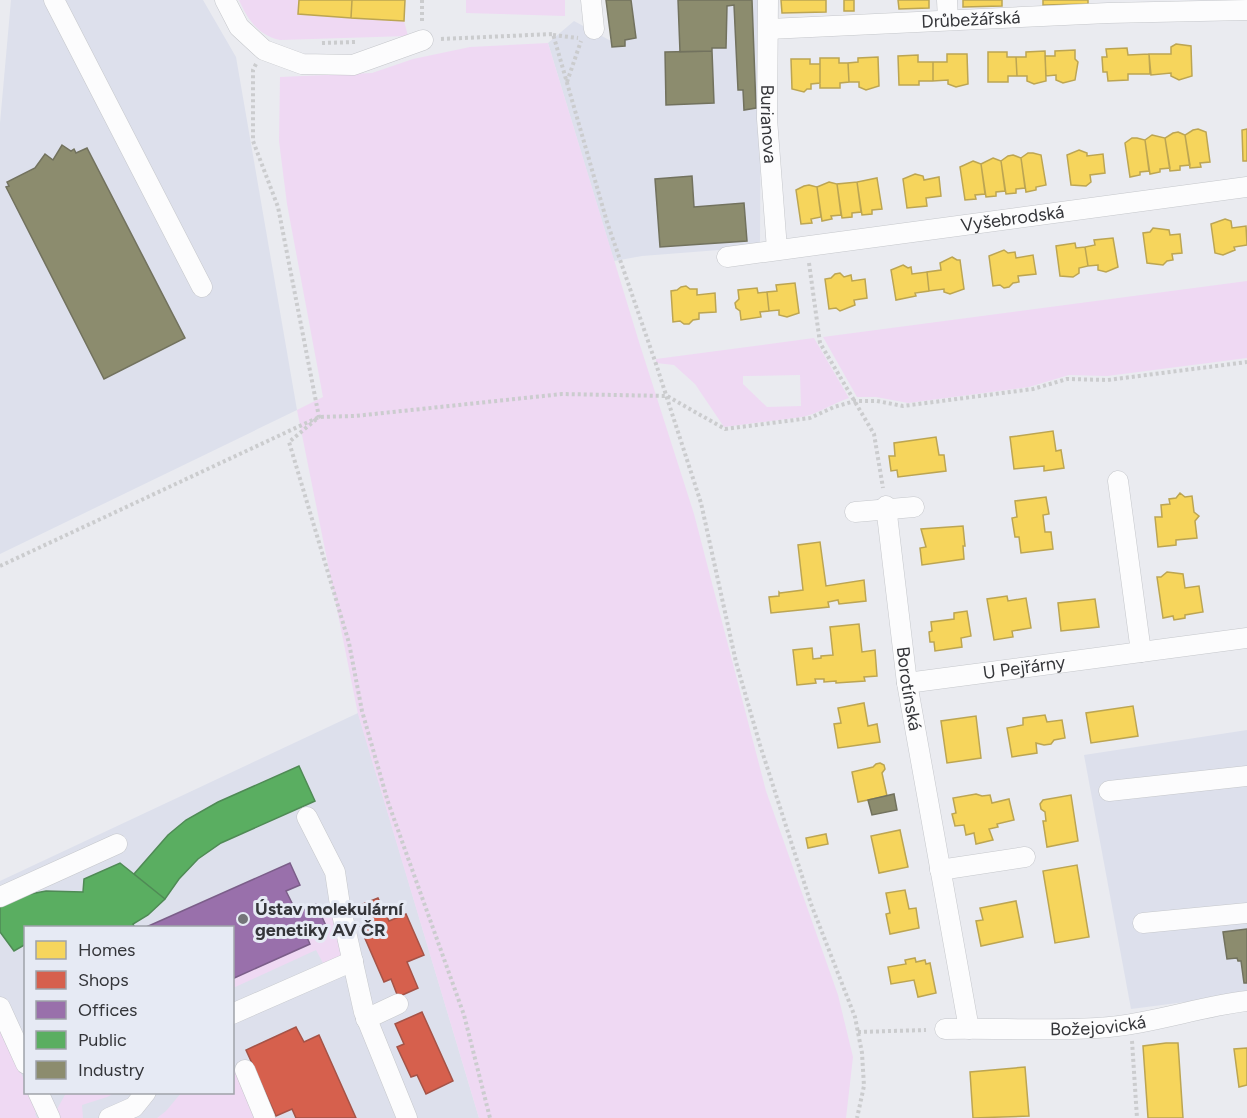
<svg xmlns="http://www.w3.org/2000/svg" width="1247" height="1118" font-family="Figtree,sans-serif">
	<style>
		.built { fill: #dde0ec; fill-rule: evenodd }
		.green { fill: #efd9f3; fill-rule: evenodd }
		.homes { fill: #f6d55c; stroke: #bca552; stroke-width: 1.5 }
		.shops { fill: #d6604d; stroke: #a55347; stroke-width: 1.5 }
		.offices { fill: #9970ab; stroke: #7b5e89; stroke-width: 1.5 }
		.public { fill: #5aae61; stroke: #4f8a55; stroke-width: 1.5 }
		.industry { fill: #8c8c6e; stroke: #72725e; stroke-width: 1.5 }
		.lines { fill: none; stroke-linecap: round; stroke-linejoin: round }
		.minor-casing { stroke: #c5c7cb; stroke-width: 21 }
		.path { stroke: #cbccce; stroke-width: 4; stroke-dasharray: 3 3; stroke-linecap: butt }
		.minor { stroke: #fcfcfd; stroke-width: 20 }
		.poi-dot { fill: #747579; stroke: #e6eaf4; stroke-width: 2 }
		.labels { text-anchor: middle; dominant-baseline: central; stroke-width: 6; stroke-linejoin: round; paint-order: stroke }
		.street-label { font-size: 18px; fill: #343539; stroke: #e6eaf4 }
		.poi-label { font-size: 18px; font-weight: bold; fill: #343539; stroke: #e6eaf4; text-anchor: start }
	</style>
	<rect width="100%" height="100%" fill="#eaebf0"/>
	<!-- built -->
	<path class="built" d="M11,0H203L236,57L297,410L0,554V123Z
		M606,0H759L761,41L760,244L719,250L642,256L614,261L548,43L574,21L611,41Z
		M358,713L479,1118H0V881ZM26,928H232V1092H26Z
		M1247,730V994L1131,1009L1084,755Z"/>
	<!-- green -->
	<path class="green" d="M239,0H299V14L404,21L408,36L280,40C258,35 248,20 239,0Z
		M466,0H565V16L466,13Z
		M548,43L639,342L694,514L766,791L838,995L853,1057L846,1118H479L358,714L297,410L323,397L287,204L279,141L280,77L372,73L413,59L470,47Z
		M1247,281V358L1107,376L1069,375L1029,387L908,403L876,397H857L823,337Z
		M814,338L849,398C833,403 818,414 802,417L724,427L695,384L674,365L656,363V359ZM800,375L801,406L767,407L743,384V376Z
		M333,912L343,958L323,963L316,950L233,988L232,979L310,944L301,924L304,923L310,936L327,928L322,916Z
		M0,1024L25,1082L26,1092L30,1093L38,1112L35,1114L37,1118H0Z
		M233,1067L256,1118H157L166,1111L181,1093L232,1092Z
		M66,1093H115L107,1097L82,1105L83,1118H59L56,1111Z"/>
	<!-- homes -->
	<path class="homes" d="M299,0H352L351,18L298,14Z
		M352,0H405L404,21L351,18Z
		M781,0H826V12L782,13Z
		M844,0H854V11H844Z
		M898,0H929V8L899,9Z
		M963,0H1002V6L963,7Z
		M1043,0H1088V4L1043,5Z
		M1176,44L1191,46L1192,76L1179,80L1171,76V73L1151,75L1149,54H1171V47Z
		M1127,48L1128,55L1149,54L1150,74H1128V80L1108,81L1107,72H1103L1102,57H1107L1106,49Z
		M1075,50V59L1078,62L1075,80L1063,83L1056,80V75L1046,76L1045,56H1055V51Z
		M1045,51L1046,81L1034,84L1027,81V76H1017L1016,57H1026V52Z
		M988,52H1007V57H1016L1017,76H1008V82H988Z
		M947,54H967L968,84L956,87L948,84V80L933,81V62H947Z
		M918,55V62H933V81H919V85H899L898,56Z
		M878,57L879,86L866,90L859,87V82H849L848,63L858,62V58Z
		M820,58H839V63H848L849,82L840,83V88H820Z
		M791,59H810V64H820V83L811,84V89H807L804,92L792,89Z
		M1198,129L1206,132L1210,162L1200,163L1201,167L1190,168L1185,135L1193,130Z
		M1247,129V161H1243L1242,130Z
		M1178,132L1185,135L1190,165L1180,166V170L1170,171L1165,138L1173,133Z
		M1152,135L1165,138L1170,168L1160,169V172L1150,174L1145,140Z
		M1132,138H1137L1145,140L1149,171L1140,172V175L1130,177L1125,143Z
		M1079,150L1087,153V156L1103,154L1105,173L1090,175L1091,182L1086,186L1071,185L1067,155Z
		M1028,153H1033L1041,155L1046,185L1036,187V190L1026,192L1021,158Z
		M1013,155L1021,158L1025,188L1016,189V193L1006,194L1001,161L1008,156Z
		M993,158L1001,161L1005,191L996,192V196L986,197L981,164Z
		M973,161L981,164L985,194L975,195L976,199L965,200L960,167Z
		M915,174L923,176L924,180L939,177L941,196L926,198L927,206L907,208L903,179Z
		M877,178L882,209L872,210V214L862,215L857,182Z
		M829,182L837,184L841,215L831,216L832,219L822,221L817,187Z
		M857,182L861,212L852,213V217L842,218L837,184Z
		M809,185L817,187L821,217L811,219L812,223L801,224L796,190L804,186Z
		M1225,219L1231,221L1232,228L1246,226L1247,245L1234,247L1235,250L1223,255L1215,253L1211,224Z
		M1153,228L1169,230L1170,235L1180,234L1182,253L1172,254L1173,260L1167,261L1163,265L1147,263L1143,233L1150,232Z
		M1113,238L1118,267L1106,272L1098,270V265L1088,266L1085,247L1095,245L1094,240Z
		M1075,243L1076,248L1085,247L1088,266L1079,268V273L1073,277L1060,276L1056,246Z
		M1004,250L1008,253L1015,252L1016,258L1033,255L1036,274L1018,276L1019,282L1013,283L1009,287L1004,288L1000,285L993,286L989,256Z
		M952,257L957,260H960L964,289L950,294L944,292V289L929,291L927,272L941,270L940,263Z
		M903,265L908,268L911,267L912,274L927,272L929,291L915,293L916,296L896,300L891,270Z
		M840,273L844,277L851,275L852,281L865,279L867,298L854,300L855,305L840,311L836,308L829,309L825,279L831,278L835,274Z
		M795,283L799,313L787,317L779,315V310L769,311L767,292L777,291L776,285Z
		M686,286L690,289H697V295L715,293L716,312L699,313V319L693,320L689,324H684L680,321L673,322L671,291L677,290L681,287Z
		M757,288L758,293L767,292L769,311L760,312L761,317L741,320L740,311L736,308L735,303L739,299L738,290Z
		M1053,431L1056,451L1061,450L1064,468L1044,471V466L1014,469L1010,437Z
		M936,437L939,455H944L946,471L898,477L897,470L891,471L889,456H895L894,443Z
		M1180,493L1185,497L1192,496L1194,512L1199,516L1195,521L1197,538L1176,540V545L1158,547L1155,517H1162L1161,505L1170,504L1169,499L1176,498Z
		M1046,497L1049,514L1043,515L1045,532H1051L1053,549L1021,553L1019,537H1015L1012,518L1017,517L1015,501Z
		M963,526L965,546H963L964,559L922,565L920,548L926,547L921,529Z
		M820,542L826,586L864,580L866,601L839,604L838,600L828,602L829,607L771,613L769,597L779,596V592L780,593L803,590L798,545Z
		M1167,572L1183,574L1185,588L1199,586L1203,612L1185,615V618L1174,620L1173,616L1163,618L1157,577H1161Z
		M1007,596L1008,601L1026,598L1031,628L1012,631L1013,637L994,640L987,599Z
		M1095,599L1099,627L1061,631L1058,603Z
		M967,611L971,636L961,638L962,647L935,651L934,642H930L929,632L932,631L931,622L954,619V613Z
		M859,624L862,652L875,650L877,676L864,677L865,681L836,683V681L824,682V679H815L816,683L797,685L793,650L812,648L813,659L821,658V656L833,655L830,627Z
		M864,703L868,726L877,724L880,742L838,748L834,724L841,723L838,708Z
		M1133,706L1138,736L1091,743L1086,713Z
		M1045,715L1047,722L1062,720L1065,738L1054,740L1051,744L1044,745L1036,743L1037,753L1012,757L1007,728L1023,725V718Z
		M976,716L981,758L947,763L941,721Z
		M880,763L884,765L885,769L882,773L887,796L858,802L852,772L873,767L876,764Z
		M976,794L982,796L990,795L992,803L1009,799L1014,820L997,824L998,827L989,829L993,840L976,844L974,833L966,835L964,825L955,826L952,814L956,813L953,798Z
		M1071,795L1078,841L1047,847L1043,821H1046L1045,812L1041,809L1040,804L1043,800Z
		M900,830L908,867L879,873L871,836Z
		M826,834L828,844L808,848L806,838Z
		M1077,865L1089,937L1055,943L1043,871Z
		M905,890L909,909L916,908L919,928L890,934L886,914L890,913L886,893Z
		M1016,901L1023,937L981,946L976,921L983,920L980,908Z
		M915,958L916,962L925,960L926,964L930,963L936,993L918,997L914,980L891,984L888,967L906,964L905,960Z
		M1166,1043H1178L1183,1118H1148L1143,1046Z
		M1247,1048V1085L1239,1087L1234,1049Z
		M1025,1067L1029,1116L973,1118L970,1072Z"/>
	<!-- shops -->
	<path class="shops" d="M378,898L389,921L406,914L424,955L407,962L418,988L398,997L391,979L384,982L360,927L366,924L358,906Z
		M422,1012L453,1081L426,1094L417,1075L411,1077L397,1047L404,1044L395,1024Z
		M296,1027L304,1042L319,1035L356,1118H296L292,1109L276,1116L246,1050Z"/>
	<!-- offices -->
	<path class="offices" d="M290,863L300,885L286,891L297,913L316,904L327,928L310,936L304,923L301,924L310,944L232,979V928H144Z"/>
	<!-- public -->
	<path class="public" d="M299,766L315,801L221,843L198,859L179,879L165,899L134,874L168,835L186,820L218,802Z
		M120,863L165,899L148,915L133,924L135,928H26V944L14,951L0,932V907L25,895L46,891L83,892L84,879Z"/>
	<!-- industry -->
	<path class="industry" d="M606,0H631L636,38L625,40V46L612,47Z
		M678,0H752L756,108L744,110L743,90H738L734,5L727,6L726,48H712V51L680,52Z
		M712,51L714,103L666,105L665,52Z
		M62,145L71,151L74,149L76,153L87,148L185,338L104,379L6,187L9,186L7,182L35,168L45,154L53,160Z
		M692,176L694,207L744,203L747,241L660,247L655,179Z
		M894,794L897,810L872,815L868,800Z
		M1247,929V983H1244L1241,961H1238L1237,958L1227,959L1223,932Z"/>
	<g class="lines">
		<!-- minor casing -->
		<g class="minor-casing">
			<g id="minor">
				<path d="M54,0L202,287"/>
				<path d="M225,0L239,27L264,50L302,64L353,65L423,40"/>
				<path d="M591,0L594,29"/>
				<path id="s1" d="M768,0L767,119L777,249"/>
				<path d="M947,0L948,20"/>
				<path id="s2" d="M769,29L1108,13L1247,10"/>
				<path id="s3" d="M727,257L1247,187"/>
				<path d="M1118,481L1141,652"/>
				<path id="s4" d="M886,506L907,683L969,1029"/>
				<path d="M855,512L914,507"/>
				<path id="s5" d="M907,683L1247,638"/>
				<path d="M1109,791L1247,776"/>
				<path d="M307,817L335,872L340,905L364,1012L407,1118"/>
				<path d="M940,870L1025,857"/>
				<path d="M0,897L117,844"/>
				<path d="M1143,923L1247,913"/>
				<path d="M0,1007L26,1064"/>
				<path d="M232,1014L353,961"/>
				<path d="M366,1019L398,1004"/>
				<path id="s6" d="M945,1029C996,1028 1047,1031 1097,1028C1148,1025 1197,1007 1247,1001"/>
				<path d="M245,1070L265,1118"/>
				<path d="M38,1092L50,1118"/>
				<path d="M109,1118L134,1107L146,1092"/>
			</g>
		</g>
		<!-- path -->
		<path class="path" d="M422,0V23
			M553,35L578,38
			M441,39L553,34L607,222L656,364L701,503L736,662L760,745L811,904L855,1017L862,1053L864,1086L857,1118
			M322,43L356,42
			M256,64L253,70V141L278,207L319,417L289,442L349,643L362,711L388,802L464,1015L490,1118
			M567,82L581,41
			M809,263L820,343L874,434L883,488
			M0,566L319,417L355,416L562,394L667,396L725,429L810,418L834,407L855,401H877L903,406L1033,389L1067,379L1108,380L1247,362
			M858,1032L926,1030
			M1132,1041L1137,1118"/>
		<!-- minor -->
		<use href="#minor" class="minor"/>
	</g>
	<!-- markers -->
	<circle class="poi-dot" cx="243" cy="919" r="6"/>
	<g class="labels">
		<!-- street labels -->
		<g class="street-label">
			<text stroke="none"><textPath href="#s2" startOffset="202">Drůbežářská</textPath></text>
			<text stroke="none"><textPath href="#s1" startOffset="124">Burianova</textPath></text>
			<text stroke="none"><textPath href="#s3" startOffset="288">Vyšebrodská</textPath></text>
			<text stroke="none"><textPath href="#s5" startOffset="118">U Pejřárny</textPath></text>
			<text stroke="none"><textPath href="#s4" startOffset="184">Borotínská</textPath></text>
			<text stroke="none"><textPath href="#s6" startOffset="153">Božejovická</textPath></text>
		</g>
		<!-- poi labels -->
		<g class="poi-label">
			<text x="255" y="909">Ústav molekulární<tspan x="255" dy="21">genetiky AV ČR</tspan></text>
		</g>
	</g>
	<!-- legend -->
	<rect x="24" y="926" width="210" height="168" fill="#e6eaf4" stroke="#9fa2a9" stroke-width="1.5"/>
	<rect x="36" y="941" width="30" height="18" fill="#f6d55c" stroke="#9fa2a9" stroke-width="1.5"/>
	<text x="78" y="956" font-size="18" fill="#343539">Homes</text>
	<rect x="36" y="971" width="30" height="18" fill="#d6604d" stroke="#9fa2a9" stroke-width="1.5"/>
	<text x="78" y="986" font-size="18" fill="#343539">Shops</text>
	<rect x="36" y="1001" width="30" height="18" fill="#9970ab" stroke="#9fa2a9" stroke-width="1.5"/>
	<text x="78" y="1016" font-size="18" fill="#343539">Offices</text>
	<rect x="36" y="1031" width="30" height="18" fill="#5aae61" stroke="#9fa2a9" stroke-width="1.5"/>
	<text x="78" y="1046" font-size="18" fill="#343539">Public</text>
	<rect x="36" y="1061" width="30" height="18" fill="#8c8c6e" stroke="#9fa2a9" stroke-width="1.5"/>
	<text x="78" y="1076" font-size="18" fill="#343539">Industry</text>
</svg>
